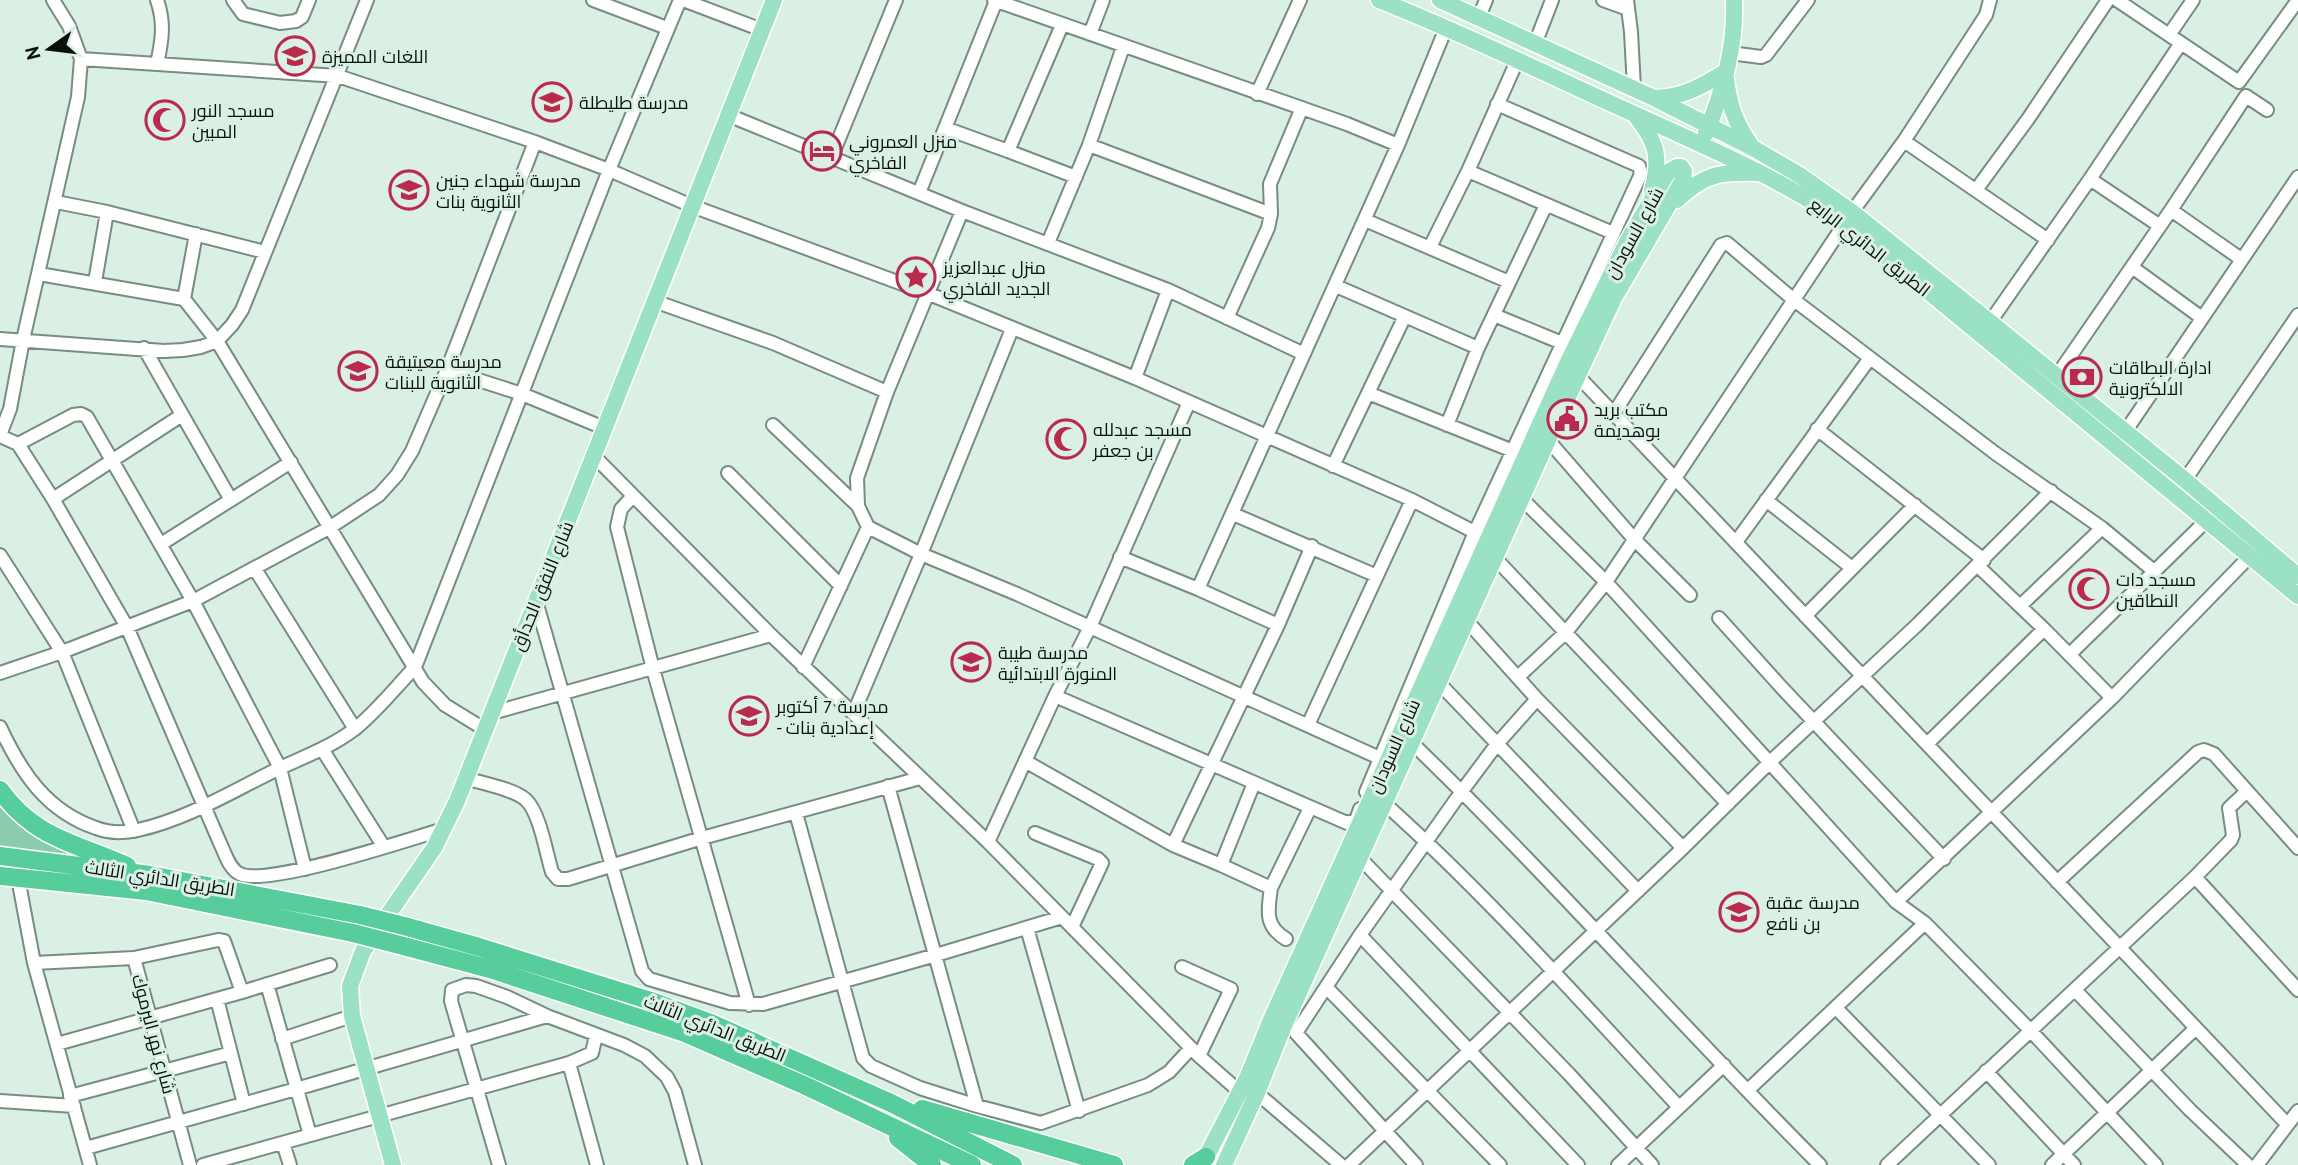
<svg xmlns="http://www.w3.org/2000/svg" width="2298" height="1165" font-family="'PT Sans',Cairo,sans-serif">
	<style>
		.green { fill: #8bccac }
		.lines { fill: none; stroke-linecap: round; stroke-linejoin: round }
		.minor-casing { stroke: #788c81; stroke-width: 16 }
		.major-casing { stroke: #fff; stroke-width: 19 }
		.highway-casing { stroke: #fff; stroke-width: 21 }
		.minor { stroke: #fff; stroke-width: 12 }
		.major { stroke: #9be1c4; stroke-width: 16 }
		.highway { stroke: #58cd9c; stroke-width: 18 }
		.highway-bridge-casing { stroke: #fff; stroke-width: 21; stroke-linecap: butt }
		.highway-bridge { stroke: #58cd9c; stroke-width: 18 }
		.labels { text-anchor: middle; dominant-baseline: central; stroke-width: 6; stroke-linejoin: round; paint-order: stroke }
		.poi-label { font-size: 18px; fill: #0a110d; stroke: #daf0e4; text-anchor: start }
		.street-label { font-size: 18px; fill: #0a110d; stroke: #daf0e4 }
	</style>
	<rect width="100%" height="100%" fill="#daf0e4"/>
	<!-- green -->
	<path class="green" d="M0,797L109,860L0,853Z"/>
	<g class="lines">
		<!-- minor casing -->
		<g class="minor-casing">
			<path id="minor" d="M233,0L243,14L280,23L296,21L302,17L309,0
				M593,0L667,28
				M683,0L762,30
				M994,0L1347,124L1398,145
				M1603,0L1628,9
				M1627,0L1631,32L1634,88
				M2117,0L2239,82L2298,0
				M1479,17L1486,0
				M1090,34L1103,0
				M2169,35L2193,0
				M1535,44L1552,0
				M1730,53L1761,57L1766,55L1808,0
				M81,59L338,76L535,142L609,170L692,206L927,293L1135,378L1412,500L1494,542
				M157,64C162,41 165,23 157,0
				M1257,94L1300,0
				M728,115L962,211L1168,290L1304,354
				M945,128L1008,151L1062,25
				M1904,141L2048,240
				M1089,145L1271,214
				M1008,151L1076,177
				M831,158L896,0
				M1468,171L1613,233
				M2090,179L2160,226
				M1976,190L2028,119L2108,0
				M919,193L996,1
				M56,202L107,212L265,252
				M2171,210L2241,259
				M1852,212L1904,141L1986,15L1990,0
				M1365,220L1509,282
				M1048,243L1089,145L1123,47
				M1430,247L1468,171L1517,61
				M2132,267L2202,318
				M39,274L184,299L196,234
				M95,282L107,212
				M1336,286L1478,348
				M184,299L217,341L423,682L445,705L484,729
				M654,301L773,343L887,392
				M1494,315L1562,343
				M1227,318L1268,228L1271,214L1270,184L1301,110
				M1990,322L2090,179L2181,43
				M0,339L164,351L183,350L201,347L217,341L232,325L242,310L367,0
				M144,348L231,500
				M447,370L522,394L604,428
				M1578,376L2287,1124
				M2056,377L2171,210L2246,96L2267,110
				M1135,378L1168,290
				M1368,393L1513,451
				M1614,413L1721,245L1727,243L1794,300L1995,453L2102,528L2155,572
				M773,425L858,506L868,527L921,554L1017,594L1384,760
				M1447,425L1478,348L1546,205
				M1817,429L1984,560
				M2125,432L2298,177
				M0,435L10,409L23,340L78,97L81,59L69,26L53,0
				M0,436L18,444L53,499L127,627L220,843C225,853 229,869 240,874C267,887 410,839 444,829
				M1548,440L1634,539L1690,595
				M18,444L73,415L81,414L87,417L193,601L280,768L305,869
				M594,456L771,635L988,842L1199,1056L1240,1092
				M1333,466L1404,318
				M728,473L841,586
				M2185,480L2298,315
				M633,496L621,509L617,527L653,669L749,1005
				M1521,498L1606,582L1896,902L1925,923L2030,1030L2156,1165
				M53,499L182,415
				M1766,500L1852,568
				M858,506L857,478L887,392L962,211
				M1233,514L1377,576
				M1736,542L1870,358
				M161,544L291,462
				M0,555L62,652L134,831
				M1120,557L1198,589L1278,625
				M1494,557L1728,804
				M1978,566L2044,629L2112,698
				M255,569L355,729
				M1198,589L1398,145L1446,28
				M536,601L642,971L649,979L730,1003L763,1004L936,955L1062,917
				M2020,606L2102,528
				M1805,616L1915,505
				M1719,618L1782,688L1944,859
				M1466,620L1537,699L1683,848
				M2070,654L2211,516
				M803,667L868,527
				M0,673L62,652L193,601L329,528L379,495L397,475L412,451L447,370L535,142
				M1518,677L1566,632L1606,582L1845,223
				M1438,682L1638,891
				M1055,696L1347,823L1356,820L1360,809
				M854,712L921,554L1012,329
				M492,713L771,635
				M1308,725L1412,500
				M0,727C21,772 46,811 96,828C109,833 125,833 138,830C188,819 234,790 280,768C306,756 333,746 356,728C378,710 396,687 415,667L609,170L680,0
				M1411,742C1552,878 1681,1026 1820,1165
				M1927,744L2044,629
				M322,749L384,847
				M1025,761L1173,845L1221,865
				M465,778C481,783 515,789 526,800C540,813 546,853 552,872L558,879H568L702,838L920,778
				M1254,783L1221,865L1271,888L1310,808
				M888,786L977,1106
				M1366,792L1475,532L1641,174L1639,166L1497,104
				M1384,803C1489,897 1583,1004 1679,1107
				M796,813L863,1058L871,1066L920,1088L977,1106L1041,1123L1148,1085L1169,1072L1191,1048
				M1035,833L1098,859L1102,863L1072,927
				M988,842L1055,696L1090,627L1189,402
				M1173,845L1278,625L1312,546
				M1359,857L1569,1074L1652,1165
				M2195,877L2298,990
				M18,878L34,963L90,1165
				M2057,882L2198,752L2204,750L2214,754L2298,848
				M1271,888C1268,910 1264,926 1286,939
				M1896,902L2112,698L2250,556
				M1027,928L1079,1111
				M1360,935L1578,1165
				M134,958L218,940L224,941L242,992L330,965
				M34,963L134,958L190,1165
				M1182,967L1231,989L1199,1056
				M267,984L310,1135
				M1326,987L1500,1165
				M2075,990L2190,1110L2248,1165
				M217,999L244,1104
				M1836,1008L1989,1165
				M282,1039L352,1016
				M57,1044L242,992
				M569,1063L597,1165
				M1986,1071L2074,1165
				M1748,1090L1925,923
				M1257,1093L1341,1165
				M70,1096L231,1053
				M0,1101L74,1106
				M283,1143L290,1165
				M86,1148L296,1089L547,1016
				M203,1165L569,1063L592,1053L596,1035
				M499,1165L451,1001L452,990L466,985L476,986L507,997L547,1016L624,1045L645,1056L667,1077L675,1092L695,1165
				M1349,1165L1683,848L1769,763L1917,625L2051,491
				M1416,1165L1296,1033L1360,935L1462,791L1497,744L1537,699
				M1618,1165L1724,1065
				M1887,1165L2195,877L2231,840L2233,835L2229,808L2247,791
				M2052,1165L2196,1028
				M2257,1165L2298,1111"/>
		</g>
		<!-- major casing -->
		<g class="major-casing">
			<path id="major" d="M1379,0C1465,34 1548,75 1632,113C1706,147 1778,177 1845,223L2298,596
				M1440,0L1654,98L1753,148L1801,176L1852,212L1990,322L2185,480L2298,576
				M1656,98C1684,97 1702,86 1725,72C1729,104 1733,119 1751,146
				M1635,115C1657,142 1661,157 1652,191
				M1706,133C1723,92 1736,46 1734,0
				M1677,200C1705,173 1721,172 1758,173
				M393,1165L352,1016L350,986L363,951L434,848L457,801L774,0
				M1202,1165L1248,1076L1270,1022L1567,364L1627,242L1668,172L1677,167H1681L1684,171L1683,180L1614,298L1548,440L1283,1028L1257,1093L1224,1165"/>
		</g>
		<!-- highway casing -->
		<g class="highway-casing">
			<path id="highway" d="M0,790C35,839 76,843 127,866
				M0,856L150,875L360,915
				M0,876L146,891L353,933
				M404,926L479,947L651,1001L713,1024L891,1103L1013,1165
				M396,944L490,969L685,1033L806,1086L972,1165
				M922,1109L1114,1165
				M898,1138L932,1165
				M1193,1165L1206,1157"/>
		</g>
		<!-- minor -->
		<use href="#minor" class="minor"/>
		<!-- major -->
		<use href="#major" class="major"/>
		<!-- highway -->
		<use href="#highway" class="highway"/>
		<!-- highway-bridge casing -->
		<g class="highway-bridge-casing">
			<path id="highway-bridge" d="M360,915L404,926
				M353,933L396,944"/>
		</g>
		<!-- highway-bridge -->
		<use href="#highway-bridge" class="highway-bridge"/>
	</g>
	<!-- icons -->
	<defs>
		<g id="school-ring" transform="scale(2.0125)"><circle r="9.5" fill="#daf0e4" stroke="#ba2a4c" stroke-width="1.5"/><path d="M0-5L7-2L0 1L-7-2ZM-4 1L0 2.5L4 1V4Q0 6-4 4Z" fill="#ba2a4c"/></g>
		<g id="mosque-ring" transform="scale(2.0125)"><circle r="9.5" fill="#daf0e4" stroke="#ba2a4c" stroke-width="1.5"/><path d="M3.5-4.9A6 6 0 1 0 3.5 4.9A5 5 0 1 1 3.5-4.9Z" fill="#ba2a4c"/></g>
		<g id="hotel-ring" transform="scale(2.0125)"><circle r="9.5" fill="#daf0e4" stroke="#ba2a4c" stroke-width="1.5"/><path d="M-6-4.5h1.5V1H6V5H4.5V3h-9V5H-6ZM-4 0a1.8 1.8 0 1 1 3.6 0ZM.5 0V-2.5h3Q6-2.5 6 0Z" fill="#ba2a4c"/></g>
		<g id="sight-ring" transform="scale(2.0125)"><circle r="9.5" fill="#daf0e4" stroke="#ba2a4c" stroke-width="1.5"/><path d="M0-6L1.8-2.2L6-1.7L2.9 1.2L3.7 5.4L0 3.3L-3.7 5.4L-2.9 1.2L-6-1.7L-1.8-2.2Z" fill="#ba2a4c"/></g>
		<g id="bank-ring" transform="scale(2.0125)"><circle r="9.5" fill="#daf0e4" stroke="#ba2a4c" stroke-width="1.5"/><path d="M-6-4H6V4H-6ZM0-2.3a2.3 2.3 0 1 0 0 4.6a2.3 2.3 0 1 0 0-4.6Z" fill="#ba2a4c"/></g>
		<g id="civic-ring" transform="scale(2.0125)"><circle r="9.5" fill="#daf0e4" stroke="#ba2a4c" stroke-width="1.5"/><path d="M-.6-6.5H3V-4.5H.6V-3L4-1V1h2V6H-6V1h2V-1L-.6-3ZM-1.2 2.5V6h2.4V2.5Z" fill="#ba2a4c"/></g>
	</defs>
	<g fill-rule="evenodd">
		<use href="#school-ring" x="295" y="56"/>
		<use href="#school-ring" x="552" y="102"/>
		<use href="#mosque-ring" x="165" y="120"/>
		<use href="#hotel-ring" x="822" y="151"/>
		<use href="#school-ring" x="409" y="190"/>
		<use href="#sight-ring" x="916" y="277"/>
		<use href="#school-ring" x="358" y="371"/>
		<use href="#bank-ring" x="2082" y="377"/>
		<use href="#civic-ring" x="1567" y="419"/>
		<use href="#mosque-ring" x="1066" y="439"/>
		<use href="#mosque-ring" x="2089" y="589"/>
		<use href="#school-ring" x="971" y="662"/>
		<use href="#school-ring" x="749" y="716"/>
		<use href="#school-ring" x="1739" y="912"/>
	</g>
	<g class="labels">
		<!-- poi labels -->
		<g class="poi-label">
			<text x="322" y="56">اللغات المميزة</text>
			<text x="579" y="102">مدرسة طليطلة</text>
			<text x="192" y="110">مسجد النور<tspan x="192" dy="21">المبين</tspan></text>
			<text x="849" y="141">منزل العمروني<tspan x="849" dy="21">الفاخري</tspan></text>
			<text x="436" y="180">مدرسة شهداء جنين<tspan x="436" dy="21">الثانوية بنات</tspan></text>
			<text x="943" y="267">منزل عبدالعزيز<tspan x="943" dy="21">الجديد الفاخري</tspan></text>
			<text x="385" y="361">مدرسة معيتيقة<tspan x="385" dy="21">الثانوية للبنات</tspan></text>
			<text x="2109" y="367">ادارة البطاقات<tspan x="2109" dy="21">الالكترونية</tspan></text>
			<text x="1594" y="409">مكتب بريد<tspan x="1594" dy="21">بوهديمة</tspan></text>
			<text x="1093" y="429">مسجد عبدلله<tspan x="1093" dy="21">بن جعفر</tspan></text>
			<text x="2116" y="579">مسجد دات<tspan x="2116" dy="21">النطاقين</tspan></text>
			<text x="998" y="652">مدرسة طيبة<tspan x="998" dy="21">المنورة الابتدائية</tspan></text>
			<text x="776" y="706">مدرسة 7 أكتوبر<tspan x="776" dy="21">- إعدادية بنات</tspan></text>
			<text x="1766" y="902">مدرسة عقبة<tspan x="1766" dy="21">بن نافع</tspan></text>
		</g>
		<!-- street labels -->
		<g class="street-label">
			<text transform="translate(1634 233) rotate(-61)">شارع السودان</text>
			<text transform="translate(1870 247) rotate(38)">الطريق الدائري الرابع</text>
			<text transform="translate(542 586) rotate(-68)">شارع النفق الحدأق</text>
			<text transform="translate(1394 746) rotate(-66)">شارع السودان</text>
			<text transform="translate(160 878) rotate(9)">الطريق الدائري الثالث</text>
			<text transform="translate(715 1028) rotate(22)">الطريق الدائري الثالث</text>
			<text transform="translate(154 1034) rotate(75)">شارع نهر اليرموك</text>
		</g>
	</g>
	<!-- north arrow -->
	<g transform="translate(49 49) rotate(256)" stroke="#daf0e4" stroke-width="5" paint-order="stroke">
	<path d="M0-5L12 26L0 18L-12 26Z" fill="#0a110d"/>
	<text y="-10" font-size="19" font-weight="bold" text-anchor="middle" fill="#0a110d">N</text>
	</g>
</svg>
